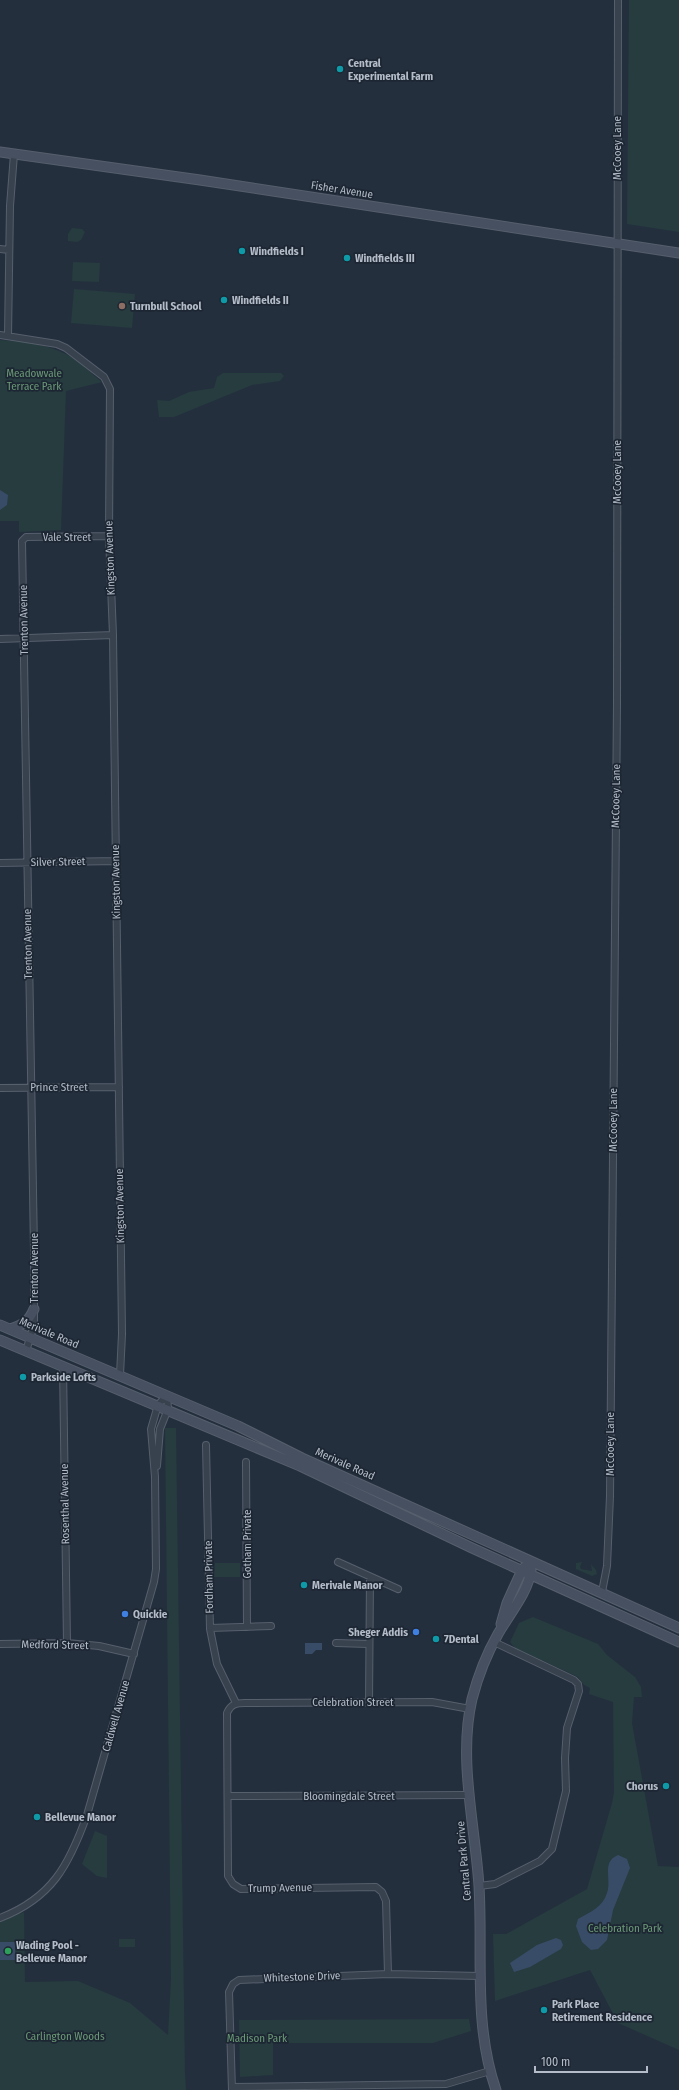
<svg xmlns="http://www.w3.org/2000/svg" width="679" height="2090" font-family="'Fira Sans Condensed',sans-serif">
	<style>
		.green { fill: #263c3f }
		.water { fill: #394c67 }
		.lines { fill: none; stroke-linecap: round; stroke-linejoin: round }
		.street-casing { stroke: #565f6c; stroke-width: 8 }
		.secondary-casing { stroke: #565f6c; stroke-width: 11 }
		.street { stroke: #38414e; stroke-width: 6 }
		.secondary { stroke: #465061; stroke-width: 9 }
		.culture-dot { fill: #0f9aa8; stroke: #1d2633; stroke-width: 1.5 }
		.education-dot { fill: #8d6e63; stroke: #1d2633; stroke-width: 1.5 }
		.shop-dot { fill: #3f7fe0; stroke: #1d2633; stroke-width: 1.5 }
		.leisure-dot { fill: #2e9e5b; stroke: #1d2633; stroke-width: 1.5 }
		.labels { text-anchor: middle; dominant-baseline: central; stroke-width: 3.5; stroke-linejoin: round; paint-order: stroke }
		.poi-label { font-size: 11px; font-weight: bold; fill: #b4bcc9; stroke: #1d2633; text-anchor: start }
		.street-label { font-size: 11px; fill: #b4bcc9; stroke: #1d2633 }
		.park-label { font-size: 11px; fill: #6b9a76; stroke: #1d2633 }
	</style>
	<rect width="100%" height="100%" fill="#242f3e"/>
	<!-- green -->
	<path class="green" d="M629,0H679V232L627,224Z
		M72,228L82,229L85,232L81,240L77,242L68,241V234Z
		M73,262L100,263L99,282L72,281Z
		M74,289L135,294L132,328L71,323Z
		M0,340C24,341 52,345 73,358C83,364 93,375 102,382L66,391L61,530L19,532V521H0Z
		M223,373H281L284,376L280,381L252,385L174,417H159L157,400L169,401L189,392L214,388L217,377Z
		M165,1428H176L185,2073L186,2090H0V1922L24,1912L25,1982L78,1981L130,2003L168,2035L171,1979Z
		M582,1562L580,1567L581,1569L592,1571L591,1564L596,1570L597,1574L592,1576L576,1569V1563Z
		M215,1563H240V1577H214Z
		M533,1617L598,1644L607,1655L635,1677L641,1687L642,1697H634L632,1723L658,1866L679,1867V2050L618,2023L590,1970L495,2001L493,1934H506L587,1889L612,1803L614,1792L613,1702L589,1694L590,1688L584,1685L578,1677L515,1648L510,1642L519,1623Z
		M95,1831L107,1836V1878L97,1876L82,1864Z
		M119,1939H135V1947H119Z
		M469,2019L471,2031L433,2043H273V2075L240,2077L239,2020Z"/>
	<!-- water -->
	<path class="water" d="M0,490L8,495L7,505L0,510Z
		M305,1643H322V1650H316L312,1654H305Z
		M618,1855L627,1859L630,1868L613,1910L607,1940L598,1949L591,1950L582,1942L576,1926L578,1919C590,1912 603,1907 607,1893C612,1879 601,1862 618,1855Z
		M556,1938L561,1940L563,1945L561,1949L530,1967L514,1972L510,1963L537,1945Z
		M0,1942H15V1960H0Z"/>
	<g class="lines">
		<!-- street casing -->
		<g class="street-casing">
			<path id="street" d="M0,249L9,250
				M0,335L57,344L66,348L104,377L110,389L109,536L113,635L122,1334L120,1375
				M8,336L10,206L14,154
				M0,639L113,635
				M0,863L116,861
				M0,1088L119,1087
				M26,1351L34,1325V1250L22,541L26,537L109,536
				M63,1366L67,1643
				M206,1445L210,1629L217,1664L236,1703
				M246,1462L247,1627
				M157,1466L160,1429L168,1409L167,1395
				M338,1562L398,1589
				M602,1592L607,1566L610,1496L617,704L618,0
				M210,1628L271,1626
				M336,1643L368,1644
				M0,1644L67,1643L99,1646L134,1654
				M369,1703L370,1577
				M228,1796L470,1795
				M479,1886L495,1884L540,1861L552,1849L566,1791L565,1758L567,1728L579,1691L578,1684L574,1680L494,1642
				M0,1918C52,1898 69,1865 87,1815L154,1582L156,1569L155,1477L151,1429L158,1405L167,1395
				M388,1974L386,1901L382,1892L376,1887L241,1889L233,1884L228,1876L227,1713C231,1704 236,1703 245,1703L432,1702L470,1709
				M232,2087L446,2084L490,2071
				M232,2090L229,1992L233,1984L239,1980L388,1974L480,1976"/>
		</g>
		<!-- secondary casing -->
		<g class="secondary-casing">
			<path id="secondary" d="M0,152L200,180L679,253
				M0,1325L238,1426L302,1458L679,1628
				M10,1329C22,1325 29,1322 34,1309
				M0,1340L300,1466L472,1548L679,1642
				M501,1624L507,1603L522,1570L525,1567
				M496,2090C473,2024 483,1954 479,1886C475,1825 458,1759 472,1699C478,1676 486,1655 498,1634C508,1616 529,1591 531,1570"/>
		</g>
		<!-- street -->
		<use href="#street" class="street"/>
		<!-- secondary -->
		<use href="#secondary" class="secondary"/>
	</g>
	<!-- markers -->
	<g class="culture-dot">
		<circle cx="340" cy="69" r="4"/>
		<circle cx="242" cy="251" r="4"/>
		<circle cx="347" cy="258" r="4"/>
		<circle cx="224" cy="300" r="4"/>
		<circle cx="23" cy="1377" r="4"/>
		<circle cx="304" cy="1585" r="4"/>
		<circle cx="436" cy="1639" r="4"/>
		<circle cx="666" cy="1786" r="4"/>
		<circle cx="37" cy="1817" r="4"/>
		<circle cx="544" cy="2010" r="4"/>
	</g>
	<circle class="education-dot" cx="122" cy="306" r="4"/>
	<g class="shop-dot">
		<circle cx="125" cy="1614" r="4"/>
		<circle cx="416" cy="1632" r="4"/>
	</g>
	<circle class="leisure-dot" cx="8" cy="1951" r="4"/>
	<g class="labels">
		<!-- poi labels -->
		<g class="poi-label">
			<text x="348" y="63">Central<tspan x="348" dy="13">Experimental Farm</tspan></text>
			<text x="250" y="251">Windfields I</text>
			<text x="355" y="258">Windfields III</text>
			<text x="232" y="300">Windfields II</text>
			<text x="130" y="306">Turnbull School</text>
			<text x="31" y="1377">Parkside Lofts</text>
			<text x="312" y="1585">Merivale Manor</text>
			<text x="133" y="1614">Quickie</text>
			<text x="408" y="1632" text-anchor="end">Sheger Addis</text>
			<text x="444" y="1639">7Dental</text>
			<text x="658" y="1786" text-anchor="end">Chorus</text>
			<text x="45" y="1817">Bellevue Manor</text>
			<text x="16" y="1945">Wading Pool -<tspan x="16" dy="13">Bellevue Manor</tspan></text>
			<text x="552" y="2004">Park Place<tspan x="552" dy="13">Retirement Residence</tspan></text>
		</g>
		<!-- street labels -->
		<g class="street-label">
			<text transform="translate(617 148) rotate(-90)">McCooey Lane</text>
			<text transform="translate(342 190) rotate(9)">Fisher Avenue</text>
			<text transform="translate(617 472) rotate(-90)">McCooey Lane</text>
			<text x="67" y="537">Vale Street</text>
			<text transform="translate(110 558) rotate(-92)">Kingston Avenue</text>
			<text transform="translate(24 620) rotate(-91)">Trenton Avenue</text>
			<text transform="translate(616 796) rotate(-89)">McCooey Lane</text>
			<text transform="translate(58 862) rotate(-1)">Silver Street</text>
			<text transform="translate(116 882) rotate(-91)">Kingston Avenue</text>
			<text transform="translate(28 944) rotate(-91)">Trenton Avenue</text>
			<text x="59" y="1087">Prince Street</text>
			<text transform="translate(613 1120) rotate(-90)">McCooey Lane</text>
			<text transform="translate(120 1206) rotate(-91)">Kingston Avenue</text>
			<text transform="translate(34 1268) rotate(-90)">Trenton Avenue</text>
			<text transform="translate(49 1333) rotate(23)">Merivale Road</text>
			<text transform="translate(610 1444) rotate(-90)">McCooey Lane</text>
			<text transform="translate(345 1464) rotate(24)">Merivale Road</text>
			<text transform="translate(65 1504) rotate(-91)">Rosenthal Avenue</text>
			<text transform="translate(247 1544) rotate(-90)">Gotham Private</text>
			<text transform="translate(209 1577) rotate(-91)">Fordham Private</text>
			<text transform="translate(55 1645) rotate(1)">Medford Street</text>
			<text x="353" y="1702">Celebration Street</text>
			<text transform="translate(116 1716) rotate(-74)">Caldwell Avenue</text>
			<text x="349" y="1796">Bloomingdale Street</text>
			<text transform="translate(464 1861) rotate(-95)">Central Park Drive</text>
			<text transform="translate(280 1888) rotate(-1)">Trump Avenue</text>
			<text transform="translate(302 1977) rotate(-2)">Whitestone Drive</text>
		</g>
		<!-- park labels -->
		<g class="park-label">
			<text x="34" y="373">Meadowvale<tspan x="34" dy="13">Terrace Park</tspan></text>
			<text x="625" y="1928">Celebration Park</text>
			<text x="65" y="2036">Carlington Woods</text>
			<text x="257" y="2038">Madison Park</text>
		</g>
	</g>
	<!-- scale -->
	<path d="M535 2066v6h112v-6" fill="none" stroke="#b4bcc9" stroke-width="2"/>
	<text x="541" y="2066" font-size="12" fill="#b4bcc9" stroke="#1d2633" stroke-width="3" paint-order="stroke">100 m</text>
</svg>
